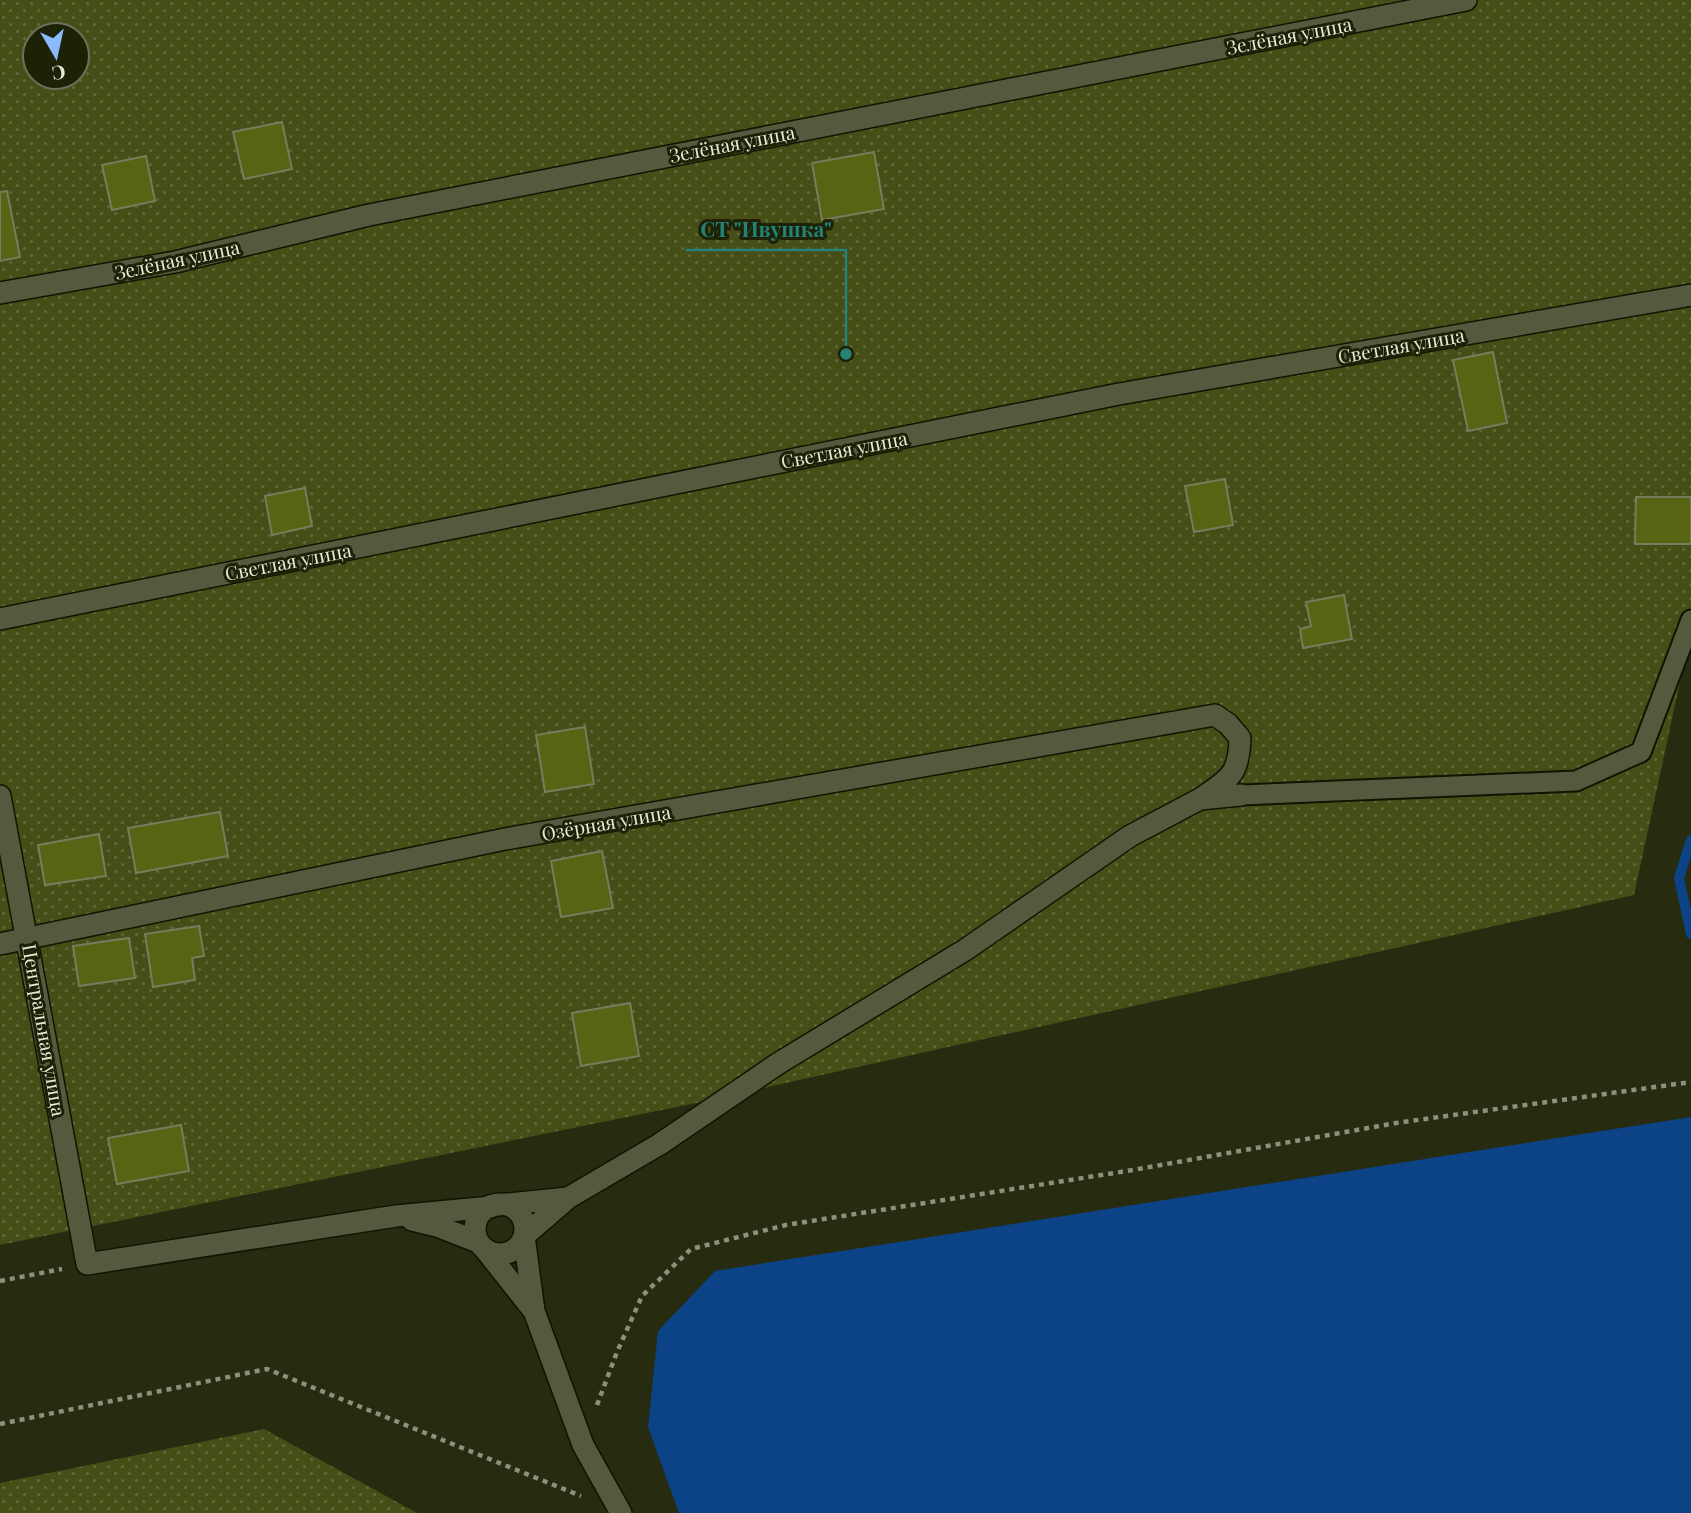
<svg xmlns="http://www.w3.org/2000/svg" width="1691" height="1513" font-family="'Playfair Display',serif">
	<style>
		.garden { fill: url(#garden-dots); fill-rule: evenodd }
		.water { fill: #0c4387 }
		.lines { fill: none; stroke-linecap: round; stroke-linejoin: round }
		.stream { stroke: #0c4387; stroke-width: 10 }
		.building { fill: #586314; stroke: #767d5e; stroke-width: 2 }
		.lane-casing { stroke: #101400; stroke-width: 23 }
		.street-casing { stroke: #101400; stroke-width: 24 }
		.secondary-casing { stroke: #101400; stroke-width: 24 }
		.path { stroke: #8d917c; stroke-width: 4.5; stroke-dasharray: 5 5; stroke-linecap: butt }
		.lane { stroke: #545a3d; stroke-width: 19 }
		.street { stroke: #545a3d; stroke-width: 21 }
		.secondary { stroke: #545a3d; stroke-width: 21 }
		.labels { text-anchor: middle; dominant-baseline: central; stroke-width: 6; stroke-linejoin: round; paint-order: stroke }
		.street-label { font-size: 19px; fill: #e7ebda; stroke: #1d2206 }
		.leader { fill: none; stroke: #258279; stroke-width: 2.5 }
		.callout-dot { fill: #258279; stroke: #1d2206; stroke-width: 2.5 }
		.callout-label { font-size: 21px; text-anchor: middle; font-weight: bold; fill: #258279; stroke: #1d2206; stroke-width: 6; stroke-linejoin: round; paint-order: stroke }
	</style>
	<defs>
		<pattern id="garden-dots" width="8" height="8" patternUnits="userSpaceOnUse" patternTransform="scale(1.75)"><rect width="8" height="8" fill="#454e16"/><path d="M2 2h.1M6 6h.1" fill="none" stroke="#606837" stroke-width="1.8" stroke-linecap="round"/></pattern>
	</defs>
	<rect width="100%" height="100%" fill="#272b10"/>
	<!-- garden -->
	<path class="garden" d="M0,0H1691V631L1634,895L696,1103L0,1245ZM35,35H77V77H35Z
		M264,1429L417,1513H0V1483Z"/>
	<!-- water -->
	<path class="water" d="M1691,1117V1513H679L648,1427L658,1331L715,1271Z"/>
	<g class="lines">
		<!-- stream -->
		<path class="stream" d="M1691,840L1679,878L1691,934"/>
	</g>
	<!-- building -->
	<path class="building" d="M282,122L292,169L244,179L233,132Z
		M874,152L884,209L822,220L812,163Z
		M146,156L155,201L112,210L102,165Z
		M7,191L20,257L0,261V192Z
		M1493,352L1507,423L1468,431L1453,360Z
		M1225,479L1233,525L1194,532L1185,486Z
		M305,488L312,526L272,535L265,496Z
		M1636,497H1691V544H1635Z
		M1344,595L1352,639L1303,648L1300,629L1311,626L1306,602Z
		M585,727L594,784L545,792L536,735Z
		M220,812L228,856L136,873L128,828Z
		M99,834L106,876L45,885L38,845Z
		M602,851L613,908L561,917L551,861Z
		M199,926L204,956L192,958L195,980L153,987L145,934Z
		M129,938L135,978L79,986L73,946Z
		M630,1003L639,1056L581,1066L572,1013Z
		M181,1125L189,1171L117,1184L108,1138Z"/>
	<g class="lines">
		<!-- lane casing -->
		<g class="lane-casing">
			<path id="lane" d="M1241,795L1576,781L1641,752L1691,620"/>
		</g>
		<!-- street casing -->
		<g class="street-casing">
			<path id="street" d="M0,293L175,262L369,215L1466,0
				M0,619L1119,394L1691,295
				M0,944L505,839L1215,715L1228,724L1240,738C1239,776 1229,779 1200,799
				M498,1205L568,1198
				M524,1236L568,1198L660,1144L779,1063L965,950L1130,836L1200,799L1241,795"/>
		</g>
		<!-- secondary casing -->
		<g class="secondary-casing">
			<path id="secondary" d="M0,796L87,1264L396,1216L491,1207
				M475 1229a25 25 0 1 1 50 0a25 25 0 1 1-50 0Z
				M412,1220L437,1226L478,1242
				M524,1236L534,1311L583,1445L621,1513
				M484,1248L533,1310"/>
		</g>
		<!-- path -->
		<path class="path" d="M0,1281L62,1269
			M597,1405L617,1352L642,1296L691,1249L786,1225L1133,1170L1396,1123L1691,1082
			M0,1424L267,1369L581,1496"/>
		<!-- lane -->
		<use href="#lane" class="lane"/>
		<!-- street -->
		<use href="#street" class="street"/>
		<!-- secondary -->
		<use href="#secondary" class="secondary"/>
	</g>
	<g class="labels">
		<!-- street labels -->
		<g class="street-label">
			<text transform="translate(1289 35) rotate(-11)">Зелёная улица</text>
			<text transform="translate(732 143) rotate(-11)">Зелёная улица</text>
			<text transform="translate(177 259) rotate(-12)">Зелёная улица</text>
			<text transform="translate(1401 345) rotate(-10)">Светлая улица</text>
			<text transform="translate(844 449) rotate(-11)">Светлая улица</text>
			<text transform="translate(288 561) rotate(-11)">Светлая улица</text>
			<text transform="translate(606 822) rotate(-10)">Озёрная улица</text>
			<text transform="translate(45 1030) rotate(80)">Центральная улица</text>
		</g>
	</g>
	<!-- callouts -->
	<path class="leader" d="M846 354L846 250H686"/>
	<circle class="callout-dot" cx="846" cy="354" r="7"/>
	<g class="callout-label">
		<text x="766" y="237">СТ "Ивушка"</text>
	</g>
	<!-- north arrow -->
	<g transform="translate(56 56) rotate(171)"><circle r="33" fill="#1d2206" stroke="#6e725b" stroke-width="2"/>
	<path d="M0-5L12 26L0 18L-12 26Z" fill="#8abafc"/>
	<text y="-10" font-size="19" font-weight="bold" text-anchor="middle" fill="#e7ebda">С</text>
	</g>
</svg>
